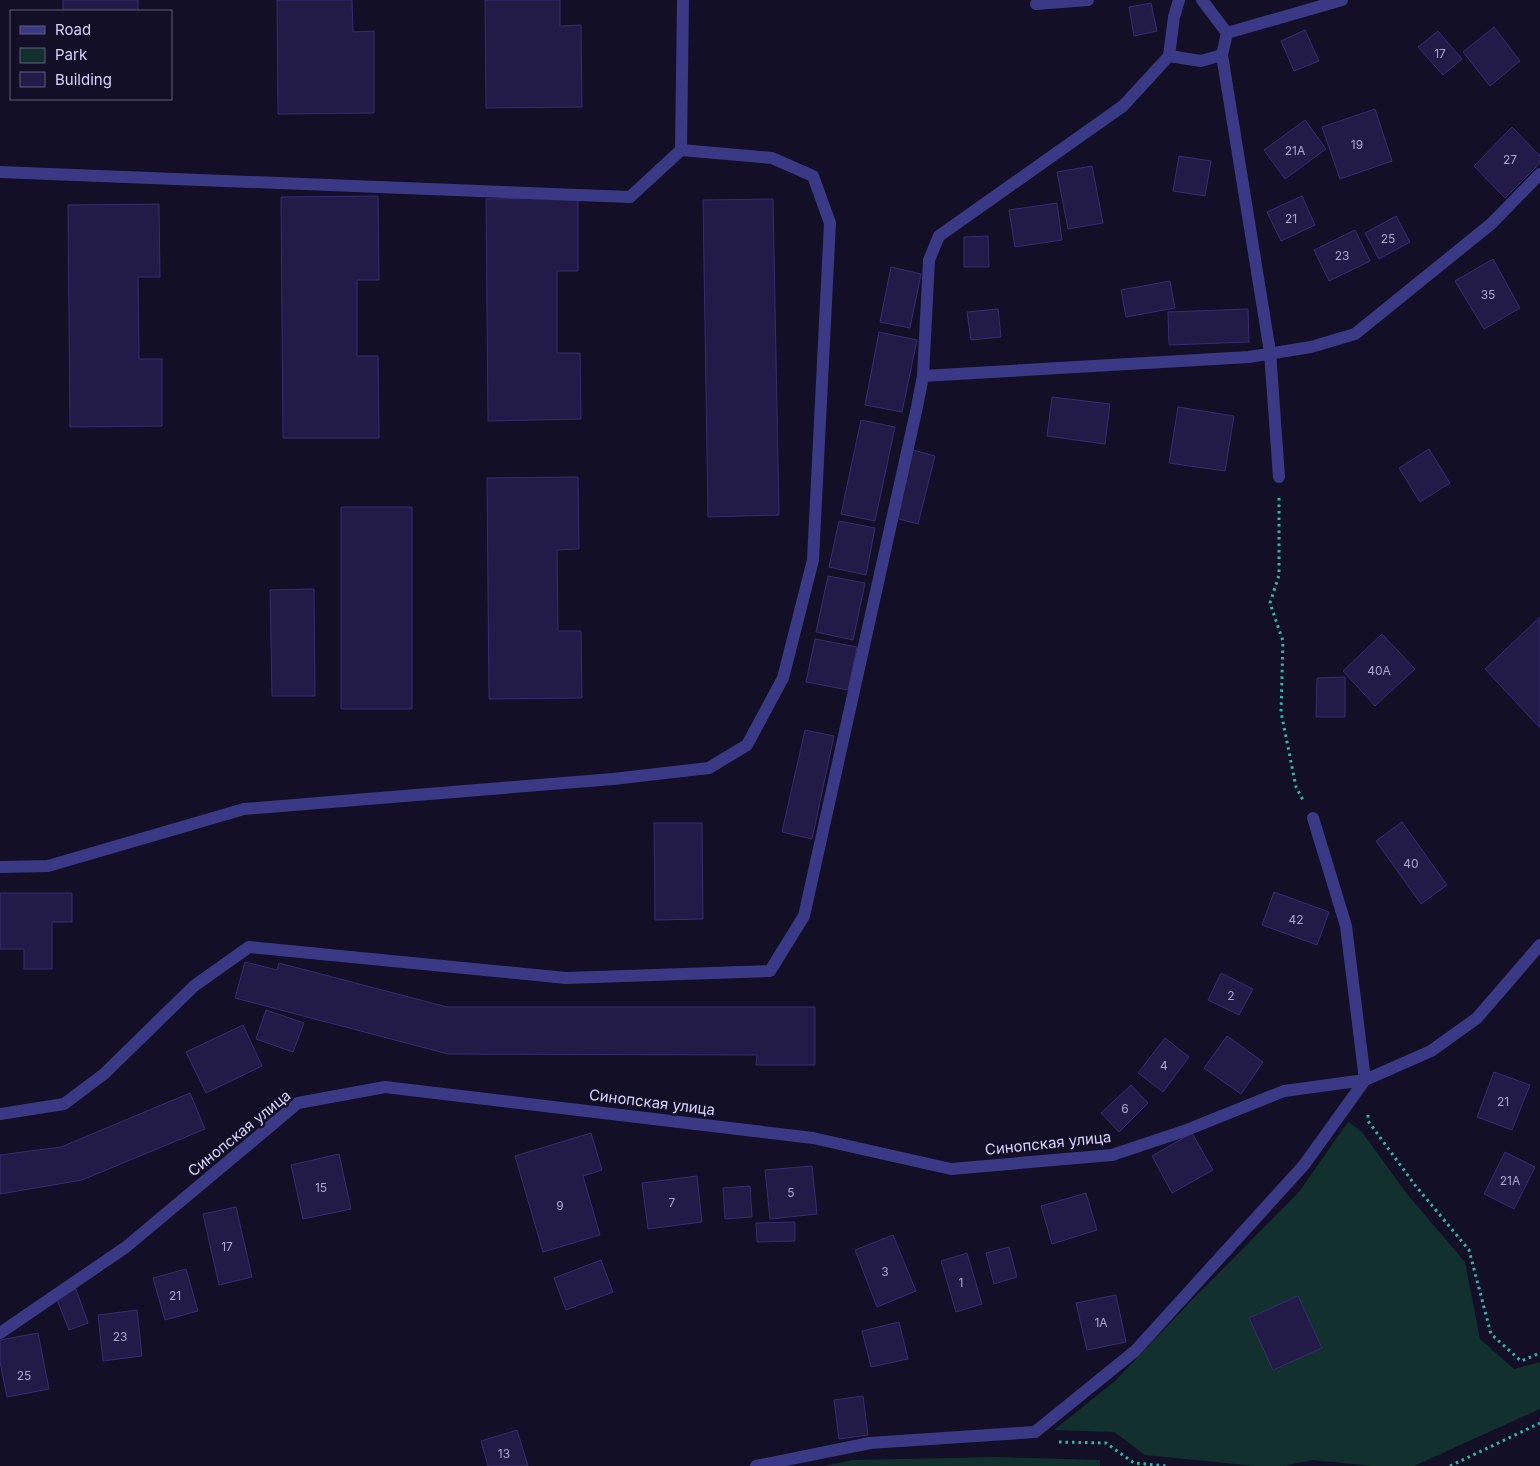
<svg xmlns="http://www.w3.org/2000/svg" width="1540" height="1466" font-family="Inter,sans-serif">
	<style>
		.green { fill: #12302e }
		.building { fill: #221b47; stroke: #382c74 }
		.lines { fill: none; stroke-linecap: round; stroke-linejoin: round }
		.path { stroke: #2eb9ac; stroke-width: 3; stroke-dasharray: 2.5 4; stroke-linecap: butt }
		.lane { stroke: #3a3986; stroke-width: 12 }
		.street { stroke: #3a3986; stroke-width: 12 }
		.labels { text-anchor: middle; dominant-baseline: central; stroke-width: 5; stroke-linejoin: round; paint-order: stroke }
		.number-label { font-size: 12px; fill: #aaa6d1 }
		.street-label { font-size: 15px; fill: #d8d4ff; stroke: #120f26 }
	</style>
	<rect width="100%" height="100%" fill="#120f26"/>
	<!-- green -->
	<path class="green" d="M1348,1122L1362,1132L1407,1194L1465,1262L1480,1339L1514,1369L1540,1362V1409L1414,1466H1372L1313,1460L1283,1466H1255L1145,1455L1114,1432L1054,1430L1115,1381L1190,1302L1299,1192Z
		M996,1457L1100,1460V1466H824L853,1460Z"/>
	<!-- building -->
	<path class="building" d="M63,0H138V11H63Z
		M277,0H352L353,32L374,31V113L278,114Z
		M485,0H560V26L581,25L582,107L486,108Z
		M1151,3L1157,31L1134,36L1129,7Z
		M1494,27L1520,61L1490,86L1463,52Z
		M1305,30L1319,61L1294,71L1281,41Z
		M1438,31L1462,59L1443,75L1418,47Z
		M1375,109L1392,161L1340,179L1322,127Z
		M1305,120L1326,149L1285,179L1264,150Z
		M1512,127L1540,156V163L1505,198L1474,166Z
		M1179,156L1211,161L1205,196L1173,191Z
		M1092,166L1103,223L1068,229L1057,172Z
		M378,196L379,280H357V356H378L379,438H283L281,197Z
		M1302,196L1315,225L1281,241L1267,212Z
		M578,198V271H557V353H580L581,419L488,421L486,199Z
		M773,199L779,515L708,517L703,200Z
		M1057,203L1062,240L1015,247L1009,210Z
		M159,204L160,277H138L139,359H162V426L70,427L68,205Z
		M1396,216L1410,242L1379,259L1365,233Z
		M1355,230L1370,261L1329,281L1314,250Z
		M988,236L989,267H964V237Z
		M1493,259L1520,308L1484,329L1455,281Z
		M891,267L921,274L910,328L880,322Z
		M1170,281L1175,308L1126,317L1121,290Z
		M998,309L1001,337L971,340L967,312Z
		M1248,309L1249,342L1169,345L1168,312Z
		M879,332L917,340L902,412L865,405Z
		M1052,397L1110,404L1105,444L1047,436Z
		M1178,407L1234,416L1225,471L1169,463Z
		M861,420L895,427L875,521L841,514Z
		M1429,449L1450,483L1420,502L1399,468Z
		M913,450L935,456L918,524L895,518Z
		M578,477L579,549L557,550L558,631H581L582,698L489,699L487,478Z
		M341,507H412V709H341Z
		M839,521L875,528L866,575L829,567Z
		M828,576L865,583L853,640L816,632Z
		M314,589L315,696H272L270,590Z
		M1540,617V728L1485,669Z
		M1382,634L1415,669L1375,706L1343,671Z
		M815,639L857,647L848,690L806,682Z
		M1345,677V717H1316L1317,678Z
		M805,730L834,736L812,839L782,832Z
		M1402,822L1447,885L1421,904L1376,841Z
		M654,823H702L703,919L655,920Z
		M1274,892L1329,912L1317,945L1262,925Z
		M0,893H72V922H52V969H24V949H0Z
		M245,962L277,970L279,963L447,1007H815V1065H756L757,1055L448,1054L235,998Z
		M1221,973L1253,989L1239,1015L1208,1000Z
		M266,1010L304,1023L293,1052L256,1039Z
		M243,1025L262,1066L206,1093L186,1052Z
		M1227,1036L1263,1062L1241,1094L1204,1068Z
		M1165,1038L1189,1057L1163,1092L1138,1073Z
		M1494,1072L1530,1085L1512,1130L1477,1117Z
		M1131,1085L1148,1103L1119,1132L1101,1113Z
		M190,1093L205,1129L82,1180L0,1194V1155L61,1147Z
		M591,1133L602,1170L583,1176L600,1235L543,1252L515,1156Z
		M1192,1133L1213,1170L1172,1193L1152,1156Z
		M1505,1152L1535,1167L1514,1209L1484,1194Z
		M339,1154L351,1209L303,1219L291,1165Z
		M812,1166L817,1214L770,1219L765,1170Z
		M697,1176L702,1222L648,1229L642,1183Z
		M750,1186L752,1217L725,1219L723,1188Z
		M1086,1193L1097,1230L1052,1244L1041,1206Z
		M236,1207L252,1277L219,1285L203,1214Z
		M795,1222V1241L757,1242L756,1223Z
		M893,1235L916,1291L877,1307L855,1250Z
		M1009,1247L1017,1277L994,1284L986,1253Z
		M967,1253L982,1304L956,1312L941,1261Z
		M601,1260L613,1292L566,1310L554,1278Z
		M186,1269L198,1311L165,1320L153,1278Z
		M76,1289L88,1323L69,1330L56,1297Z
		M1116,1295L1126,1342L1087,1350L1076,1303Z
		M1298,1296L1322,1348L1273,1370L1249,1318Z
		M137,1310L142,1356L103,1361L98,1315Z
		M899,1322L908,1359L871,1367L862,1331Z
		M38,1333L49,1389L7,1397L0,1362V1340Z
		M863,1396L868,1435L839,1439L834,1400Z
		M517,1430L528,1466H488L481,1441Z"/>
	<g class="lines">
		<!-- path -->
		<path class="path" d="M1279,498V575L1270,603L1283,641L1281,712L1296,787L1303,800
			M1368,1115V1121L1415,1185L1469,1250L1491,1334L1521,1361L1540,1353
			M1059,1442L1106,1443L1134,1463L1167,1466
			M1450,1466L1540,1423"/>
		<!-- lane -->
		<path class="lane" d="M0,172L630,197L681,150L683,0
			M0,867L48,866L244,809L613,779L709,768L747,745L783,678L813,560L830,223L813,176L772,158L681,150
			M0,1114L64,1104L104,1074L194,986L249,947L566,978L770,971L804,916L917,407L923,376L929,260L939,236L1123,106L1169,56
			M0,1333L126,1247L298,1103L385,1087L813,1138L951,1169L1112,1155L1184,1131L1284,1091L1365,1080
			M756,1466L870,1443L1035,1432L1135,1351L1304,1165L1365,1080L1346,926L1313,818"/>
		<!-- street -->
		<path class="street" d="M1179,0L1174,17L1169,56L1201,61L1222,55L1227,33L1202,0
			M1036,4L1088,0
			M1227,33L1342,0
			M1222,55L1270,352L1279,477
			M923,376L1249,357L1311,347L1355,334L1491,224L1540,174
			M1365,1080L1431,1051L1477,1018L1540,945"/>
	</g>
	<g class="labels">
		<!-- number labels -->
		<g class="number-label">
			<text x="1440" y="53">17</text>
			<text x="1357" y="144">19</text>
			<text x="1295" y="150">21А</text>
			<text x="1510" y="159">27</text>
			<text x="1291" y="218">21</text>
			<text x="1388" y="238">25</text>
			<text x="1342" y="255">23</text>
			<text x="1488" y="294">35</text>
			<text x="1379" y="670">40А</text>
			<text x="1411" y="863">40</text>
			<text x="1296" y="919">42</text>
			<text x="1231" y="995">2</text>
			<text x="1164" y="1065">4</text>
			<text x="1503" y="1101">21</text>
			<text x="1125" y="1108">6</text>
			<text x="1510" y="1180">21А</text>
			<text x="321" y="1187">15</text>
			<text x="791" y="1192">5</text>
			<text x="672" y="1202">7</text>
			<text x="560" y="1205">9</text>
			<text x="227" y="1246">17</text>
			<text x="885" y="1271">3</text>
			<text x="961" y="1282">1</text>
			<text x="175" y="1295">21</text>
			<text x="1101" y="1322">1А</text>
			<text x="120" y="1336">23</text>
			<text x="24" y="1375">25</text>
			<text x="504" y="1453">13</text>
		</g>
		<!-- street labels -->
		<g class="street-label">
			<text transform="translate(652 1102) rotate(7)">Синопская улица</text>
			<text transform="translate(239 1133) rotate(-39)">Синопская улица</text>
			<text transform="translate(1048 1143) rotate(-6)">Синопская улица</text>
		</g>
	</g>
	<!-- legend -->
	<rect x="10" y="10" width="162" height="90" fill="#120f26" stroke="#615e7d"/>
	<rect x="20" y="26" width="25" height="8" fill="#3a3986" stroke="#615e7d"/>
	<text x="55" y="35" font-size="15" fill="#d8d4ff">Road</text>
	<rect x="20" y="48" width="25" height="15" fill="#12302e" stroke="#615e7d"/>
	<text x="55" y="60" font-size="15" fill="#d8d4ff">Park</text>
	<rect x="20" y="72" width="25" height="15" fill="#221b47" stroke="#615e7d"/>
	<text x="55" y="85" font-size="15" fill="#d8d4ff">Building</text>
</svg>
